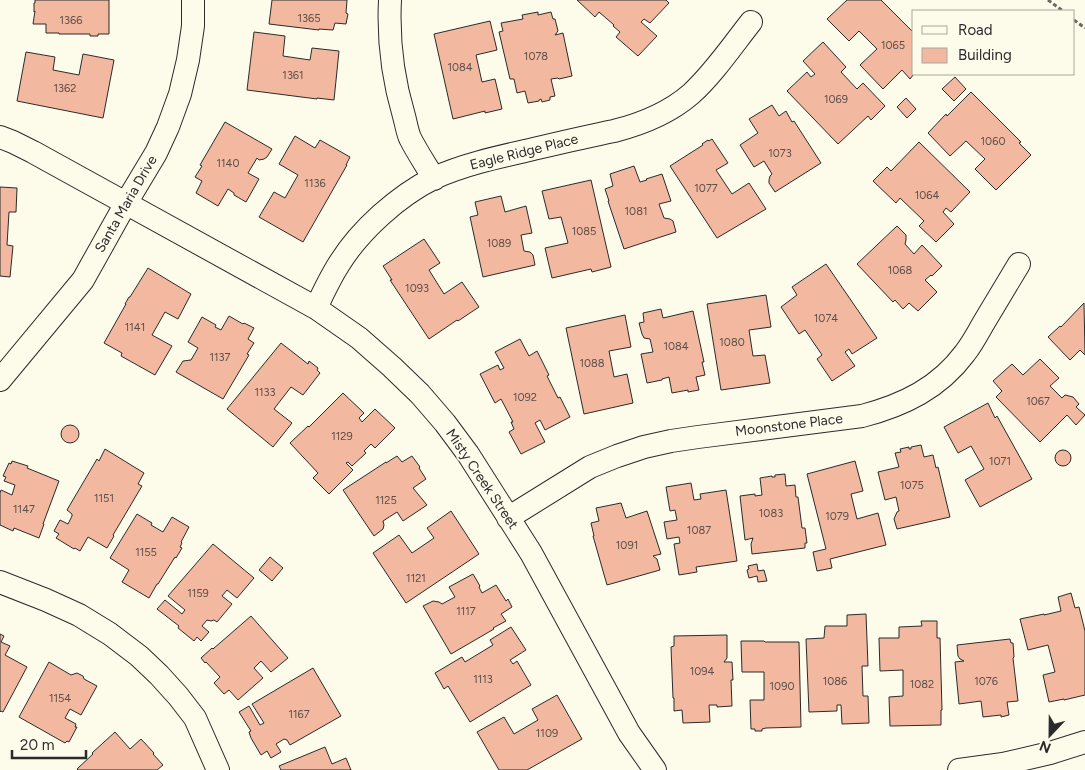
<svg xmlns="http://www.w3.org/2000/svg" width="1085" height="770" font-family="Figtree,sans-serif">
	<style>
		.building { fill: #f2b8a0; stroke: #2b2b2b }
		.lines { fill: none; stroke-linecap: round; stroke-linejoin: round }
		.minor-casing { stroke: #2b2b2b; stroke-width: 24 }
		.path { stroke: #6a6964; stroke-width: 3; stroke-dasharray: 4 2.5; stroke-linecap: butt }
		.minor { stroke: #fdfbea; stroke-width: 22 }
		.labels { text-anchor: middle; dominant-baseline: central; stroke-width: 4; stroke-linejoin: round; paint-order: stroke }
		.number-label { font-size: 11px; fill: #5d4e48 }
		.street-label { font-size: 14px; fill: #2b2b2b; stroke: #fdfbea }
	</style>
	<rect width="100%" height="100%" fill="#fdfbea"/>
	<!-- building -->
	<path class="building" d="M35,0H109V34H98V36H90V34H59V33H46V24H33L35,11L34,12V3H35Z
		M272,0H347L346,13L348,14L346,24L335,23L333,30L319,29V30L269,24Z
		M577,0H666L669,3L650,23L644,19L641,22L657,36L638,56L616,37L620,32L613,26L614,25L599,12L595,17Z
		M847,0H881L914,33V74L910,79L902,70L883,89L860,65L877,49L859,31L849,41L827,19Z
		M538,12V15L551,12L553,19H555L558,31L555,35L563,33L572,76L559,79L558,78L551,79L555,96L550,97V100L542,102L541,99L539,100V101L528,103L525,91L517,93L514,79H510L499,32L503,31L501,23L523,19L522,15Z
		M490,21L497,50L476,55L482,82L495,79L502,109L485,113V111L453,119L434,34Z
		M254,32L285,36L283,56L310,60L312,48L339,51L334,100L317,98V99L247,90Z
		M823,42L846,67L841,72L857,89L863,83L885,106L871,120L868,116L838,144L787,91L807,72L811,77L815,74L803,61Z
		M26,52L55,57L53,70L79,75L83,54L114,60L103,118L17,101Z
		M955,77L966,89L954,101L942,89Z
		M971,92L1021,142L1019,143L1031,155L996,190L975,169L985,159L966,141L950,156L928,133L946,114L947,116Z
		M906,98L916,109L907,118L897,107Z
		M772,105L779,116L786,111L792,122L794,121L821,163L775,192L769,183V180L770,176L772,174L764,161L754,167L740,145L758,133L749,119Z
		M225,122L272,149L267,157L264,159L259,160L257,158L248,173L259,179L246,202L234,195V193L228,189L218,206L196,193L202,181L195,177L202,166L200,165Z
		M295,136L315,148L320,140L350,157L346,165H347L303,242L259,217L274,192L285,198L298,175L279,164Z
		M712,139L728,163L716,170L732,194L749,183L766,209L717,238L670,166L703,145L702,144L708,140L709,141Z
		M919,142L970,192L951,212L946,208L943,212L954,224L936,242L919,226L924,221L900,198L896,203L873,181L887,167L891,171Z
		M634,166L640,182L647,180L646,179L662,174L671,201L659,204L664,218L670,219L673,221L676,232L624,249L608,201H609L605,189L613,186L610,174Z
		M591,180L611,267L592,272L591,269L552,278L545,248L568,243L561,217L549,219L542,191Z
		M0,187L17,188L16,212H9L7,245L13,246L10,277L0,276Z
		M501,196L505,212L526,206L532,233L521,235L524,251L530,252L533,255L535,265L483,277L470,217L478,215L475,202Z
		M897,226L906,235V240L905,244L914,254L922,245L942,266L932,276L931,275L925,280L937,292L918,311L909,303L903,309L895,300L893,302L857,264Z
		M424,239L440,263L429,270L444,294L462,282L479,307L458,321L457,320L429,339L390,280H392L383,266Z
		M826,264L877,338L852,354L849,349L845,352L855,366L832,381L817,359L822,355L805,330L799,334L781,307L797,295L792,287Z
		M148,268L191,294L178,319L165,312L152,335L172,346L155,375L121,356L122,353L104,343L126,304H125L129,297H130Z
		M766,295L771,327L749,330L753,356L765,355L770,383L721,390L707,304Z
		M1084,303L1085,355L1080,350L1070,360L1048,337L1060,326L1061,327Z
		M661,309L663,318L693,311L704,362H702L705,375L696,377L699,390L688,392V390L672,393L669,377L662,379V380L647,383L641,354L653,352L650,339L644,338L642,334L639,323L644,322L643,313Z
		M625,315L631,347L609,351L614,377L627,374L633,403L584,414L566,328Z
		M229,316L243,324L244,323L254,328L248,339L254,343L247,354L249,355L223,399L176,372L183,361L191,360L198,348L188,342L202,317L216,325L215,327L221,330Z
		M520,339L529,356L537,351L549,375L547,376L558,398L560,397L570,417L545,430L540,420L535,423L545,442L521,454L509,432L514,429L511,422H513L501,399L495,403L480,374L498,365L500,370L504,368L495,352Z
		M281,343L308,364L309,361L318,368L317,370L320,373L303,395L291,387L274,409L292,423L273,447L227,409Z
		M1040,359L1059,378L1050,386L1062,398L1065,395L1073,397L1079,404L1076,407L1085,415L1076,425L1067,415L1040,442L996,397L1002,391L993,381L1012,364L1023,375Z
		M343,393L364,413L359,418L362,422L375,409L395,428L375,448L371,444L364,451L366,453L352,466L348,462L346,463L353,470L329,494L313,478L318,473L290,443L308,426L309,427Z
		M988,403L995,418L997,416L1032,479L980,507L965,480L984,469L971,446L958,453L944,427Z
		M61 434a9 9 0 1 1 18 0a9 9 0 1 1-18 0Z
		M921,445L924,457L933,455L936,468L938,467L950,517L897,529L894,519L897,512L899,511L896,497L885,500L878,472L899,467L895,453L901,452L900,449L909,447V449H911V447Z
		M105,449L144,473L138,484L142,486L113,535L114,536L107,548L88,537L80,551L75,548L74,549L56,538L59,534L54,531L60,520L68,524L72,516V514L67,510L97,459L99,461Z
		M1055 458a8 8 0 1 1 16 0a8 8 0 1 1-16 0Z
		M397,456L402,462L412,456L420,467L419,468L426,479L413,488L427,505L403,521L397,512L383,521L384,525L383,529L374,536L343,490L386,462V463Z
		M12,461L28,466L27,468L59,481L43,524H44L39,538L14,528L13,531L0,525V493L1,490L12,495L15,485L4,481L6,477L3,476L9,463L11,464Z
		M855,461L863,491L851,494L857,519L878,513L886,545L830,559L832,568L817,571L813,552L826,549L807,474Z
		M785,474L786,486L795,485L796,497H798L802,528H805L807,543H805V548L752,554L751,544L753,538L745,540L740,496L755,494V496L762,495L760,478L772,476V477H775V475Z
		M691,483L694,500L701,499L700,494L726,490L737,561L696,567L697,572L679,575L674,544L680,543L679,537L667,539L664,522L677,520L675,510L670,511L666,487Z
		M621,503L626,518L647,511L661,554L653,556L657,559L660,570L607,585L593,536H594L591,523L599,521L596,508Z
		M451,511L479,554L406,603L373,553L399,535L412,553L434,538L427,528Z
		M137,514L152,523L151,525L163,532L172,517L189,527L181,542L182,543L180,547L182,548L176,558L175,557L158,584H157L149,598L122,582L129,570L110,558Z
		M213,544L254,578L237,598L227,590L222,596L232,604L217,622L214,620L211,621L207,620L202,626L209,632L201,641L197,637L194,641L178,628L179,626L157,609L165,600L182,614L185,610L168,596Z
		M270,557L283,568L272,581L259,570Z
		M757,564L758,571L764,570L767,581L758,582L757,576L749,578L747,570L749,569L748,566Z
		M473,574L480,586L479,587L482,593L496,585L506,601L508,599L512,607L501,614L506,621L493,628L494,629L451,654L423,606L433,601L439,602L442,604L455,597L449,587Z
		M1071,593L1075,608L1079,607L1085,631V695L1064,700V699L1049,702L1043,675L1055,672L1048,645L1028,650L1020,619L1044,614V615L1061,611L1058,597Z
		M866,614L868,666H862L863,696H868L869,723L842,724L841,705H837V711L809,712L806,639L824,638L825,626H847V615Z
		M251,616L288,658L271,672L261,661L254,668L263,678L238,700L229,690L224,694L214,683L220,677L206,662L205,663L201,658L212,648L213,649Z
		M921,621H937V638H940L942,710H941V725L890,726L889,697L903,696V670L880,671L879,638H899V627L922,626Z
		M511,627L526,650L510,660L513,664L517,661L531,685L470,722L448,686L444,689L435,673L462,657L465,662L493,645L490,640Z
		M0,634L4,636L1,642L10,646L5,655L27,667L3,712L1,711L0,712Z
		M727,635V658L724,662H732L733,680H731L732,706L717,707V705H709L710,722L683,723L682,710L674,711V698H673L671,647L674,646V636Z
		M1010,639L1011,643H1013L1014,657L1013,658L1018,701L1007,702L1009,715L1001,717V715L983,717L981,701L959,704L955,662L964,661L960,659L958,656L957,645Z
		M741,641H764L765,642H799L801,727L766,728L762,729V731H755V729H751L750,700H764V672H742Z
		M49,662L71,675L77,673L83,676L84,679L97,686L81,715L70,709L65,718L76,724L75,727H77L69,742L67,741L65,743L19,717Z
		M313,668L341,716L290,745L287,740L284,739L276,744L281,752L271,758L267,751L261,755L251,738L249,732L251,731L239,712L249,706L260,725L264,723L252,704Z
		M557,695L582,739L527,770H499L477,732L504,717L514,734L538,720L532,709Z
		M115,732L130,749L141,739L154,753L153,754L163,765L157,770H78L77,769L93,754L92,753Z
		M325,747L332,764L346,758L351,770H281L279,766Z"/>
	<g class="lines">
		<!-- minor casing -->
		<g class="minor-casing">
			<path id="minor" d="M390,0C388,39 393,79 404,116C406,123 407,131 410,138C417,152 426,165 434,179
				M0,137L13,142L33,152L316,308L359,338L392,367L420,394L445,423L468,454L531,553L629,733L655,770
				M316,308C323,293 330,278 339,264C360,230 398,196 434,178C463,165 494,158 525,151C555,144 584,137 614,131C642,124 669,113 691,94C714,73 732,46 751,22
				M0,380L83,280L126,203L156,153L168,127L180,94L188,60L193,26V0
				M508,518L590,467L617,456L644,447L671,441L698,437L862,416C904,405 939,388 965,353C972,344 978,333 983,324C995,304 1007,284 1019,264
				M0,582L46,600L79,615L110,634L139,656L159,675L178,696L195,718L218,770
				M959,770L1003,764L1050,753L1085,742"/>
		</g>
		<!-- path -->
		<path class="path" d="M1048,0L1063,11
			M1074,20L1085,28"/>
		<!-- minor -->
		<use href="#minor" class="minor"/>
	</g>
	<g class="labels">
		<!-- number labels -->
		<g class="number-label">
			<text x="309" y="18">1365</text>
			<text x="71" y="20">1366</text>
			<text x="893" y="45">1065</text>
			<text x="536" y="56">1078</text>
			<text x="460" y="67">1084</text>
			<text x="293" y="75">1361</text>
			<text x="65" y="88">1362</text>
			<text x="836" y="99">1069</text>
			<text x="993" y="141">1060</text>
			<text x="780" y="153">1073</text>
			<text x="228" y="163">1140</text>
			<text x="315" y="183">1136</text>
			<text x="706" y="188">1077</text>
			<text x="927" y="195">1064</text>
			<text x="636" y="211">1081</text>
			<text x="584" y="231">1085</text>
			<text x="499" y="243">1089</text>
			<text x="900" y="270">1068</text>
			<text x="417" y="288">1093</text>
			<text x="826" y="318">1074</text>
			<text x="135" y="327">1141</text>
			<text x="732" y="342">1080</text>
			<text x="676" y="346">1084</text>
			<text x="220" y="357">1137</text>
			<text x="592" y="363">1088</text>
			<text x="265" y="392">1133</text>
			<text x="525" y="397">1092</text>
			<text x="1038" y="401">1067</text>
			<text x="342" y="436">1129</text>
			<text x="1000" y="461">1071</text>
			<text x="912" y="485">1075</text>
			<text x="104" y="498">1151</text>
			<text x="386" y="500">1125</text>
			<text x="24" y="509">1147</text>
			<text x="771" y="513">1083</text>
			<text x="837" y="516">1079</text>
			<text x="699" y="530">1087</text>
			<text x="627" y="545">1091</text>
			<text x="146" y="552">1155</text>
			<text x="416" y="578">1121</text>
			<text x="198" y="593">1159</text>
			<text x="466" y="611">1117</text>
			<text x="702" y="671">1094</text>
			<text x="483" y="679">1113</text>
			<text x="835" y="681">1086</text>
			<text x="986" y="681">1076</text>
			<text x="922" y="684">1082</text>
			<text x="782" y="686">1090</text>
			<text x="60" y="698">1154</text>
			<text x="299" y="714">1167</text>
			<text x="547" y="733">1109</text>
		</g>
		<!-- street labels -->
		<g class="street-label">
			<text transform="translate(524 152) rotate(-14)">Eagle Ridge Place</text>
			<text transform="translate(126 204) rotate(-60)">Santa Maria Drive</text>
			<text transform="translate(789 425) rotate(-7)">Moonstone Place</text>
			<text transform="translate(482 479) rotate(56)">Misty Creek Street</text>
		</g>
	</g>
	<!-- legend -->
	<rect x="912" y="10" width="162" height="65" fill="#fdfbea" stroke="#a9a89e"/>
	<rect x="922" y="26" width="25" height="8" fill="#fdfbea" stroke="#a9a89e"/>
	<text x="958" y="35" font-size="15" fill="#2b2b2b">Road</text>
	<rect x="922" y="48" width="25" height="15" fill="#f2b8a0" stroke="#a9a89e"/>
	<text x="958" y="60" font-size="15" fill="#2b2b2b">Building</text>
	<!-- north arrow -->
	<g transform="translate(1050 735) rotate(202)" stroke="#fdfbea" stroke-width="4" paint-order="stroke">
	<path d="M0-4L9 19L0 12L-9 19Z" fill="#2b2b2b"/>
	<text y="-8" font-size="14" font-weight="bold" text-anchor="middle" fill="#2b2b2b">N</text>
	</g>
	<!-- scale -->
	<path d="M12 750v8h74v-8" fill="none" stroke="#2b2b2b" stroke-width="2.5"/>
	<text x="20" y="750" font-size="15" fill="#2b2b2b" stroke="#fdfbea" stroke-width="4" paint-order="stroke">20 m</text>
</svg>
